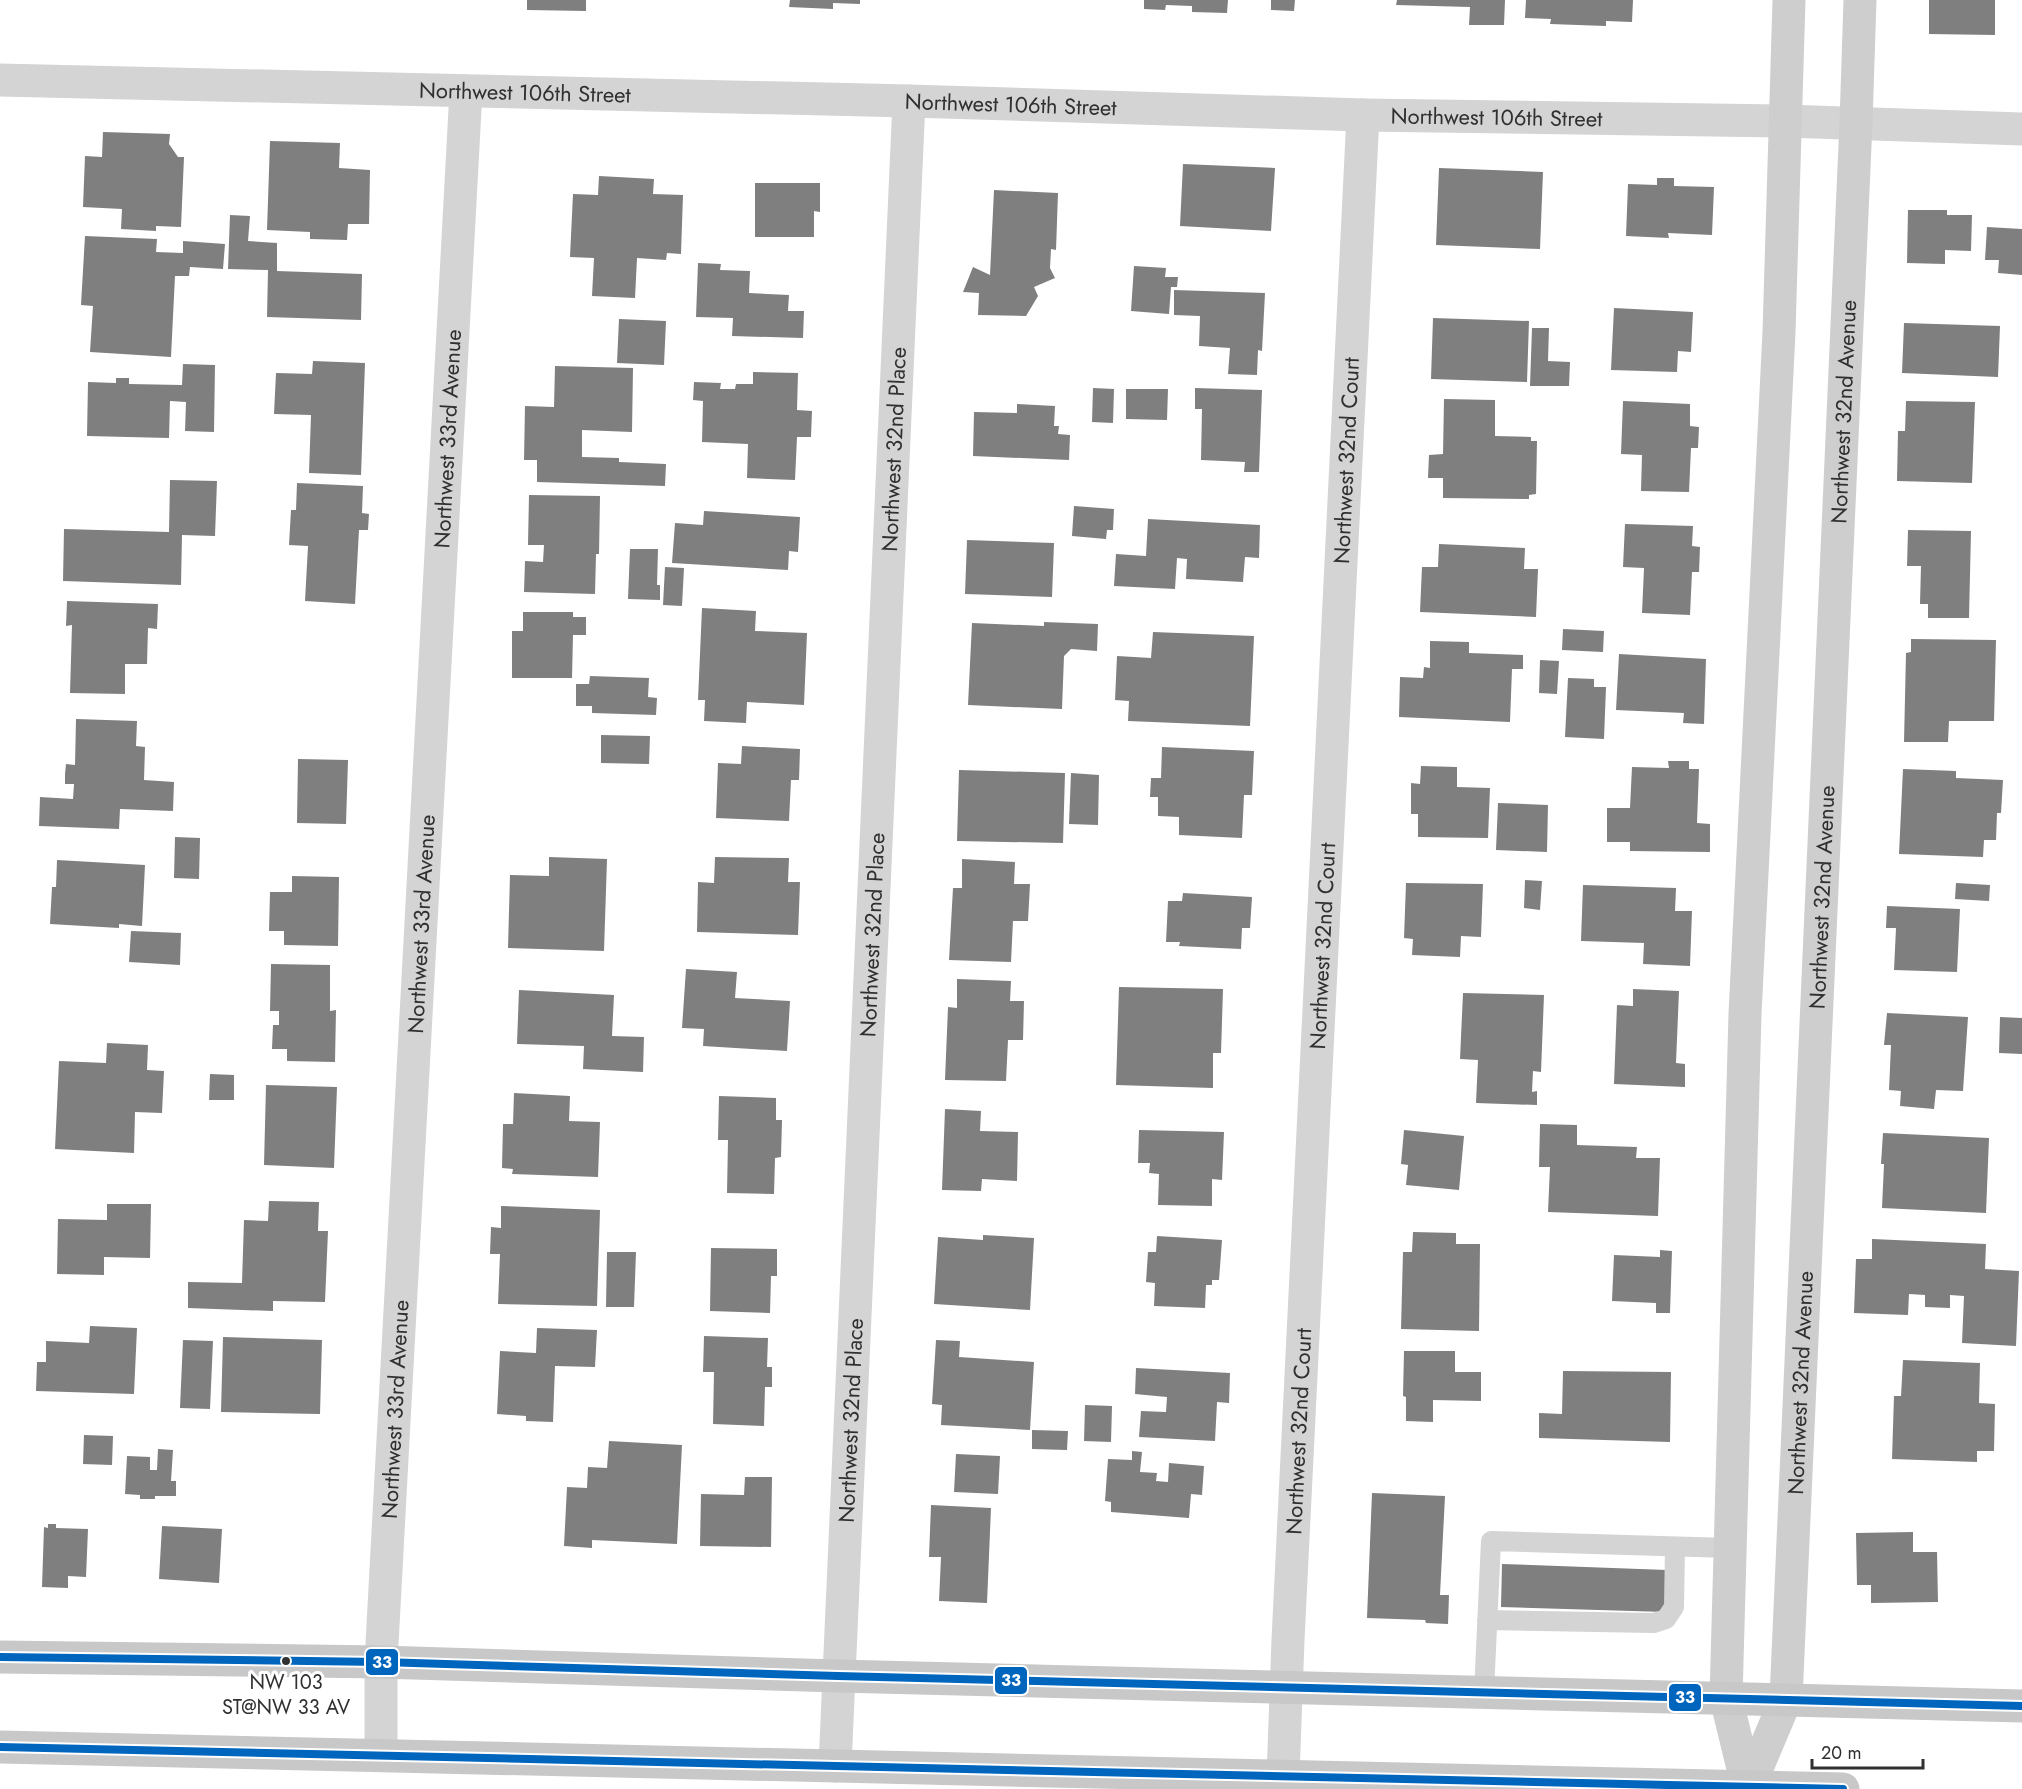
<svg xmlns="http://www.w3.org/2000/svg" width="2022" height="1789" font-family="Jost,sans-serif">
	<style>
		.building { fill: #7f7f7f }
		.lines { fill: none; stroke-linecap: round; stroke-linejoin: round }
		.lane { stroke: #d4d4d4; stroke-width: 20 }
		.street { stroke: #d4d4d4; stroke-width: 33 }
		.secondary { stroke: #cecece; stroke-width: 33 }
		.primary { stroke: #c8c8c8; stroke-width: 33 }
		.bus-1-casing { stroke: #fff; stroke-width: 12 }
		.bus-1 { stroke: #0065bd; stroke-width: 8 }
		.bus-dot { fill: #303030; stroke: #fff; stroke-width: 2 }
		.labels { text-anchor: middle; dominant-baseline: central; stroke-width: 6; stroke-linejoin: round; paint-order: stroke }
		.bus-label { font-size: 20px; fill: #303030; stroke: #fff }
		.street-label { font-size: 22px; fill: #303030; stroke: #fff }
		.line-badge { stroke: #fff; stroke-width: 2 }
		.badge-label { font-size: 16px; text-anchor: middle; font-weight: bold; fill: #fff }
	</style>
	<rect width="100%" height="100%" fill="#fff"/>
	<!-- building -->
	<path class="building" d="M527,0H586V11L527,10Z
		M790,0H860V4L833,3V9L789,7Z
		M1144,0H1228L1227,13L1192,12V6L1166,5L1165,10L1144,9Z
		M1271,0H1295L1294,11L1271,10Z
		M1397,0H1505L1504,25H1469L1470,7L1396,5Z
		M1526,0H1633L1632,22L1606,21V26L1550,24L1551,19L1525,18Z
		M1929,0H1995V35L1929,34Z
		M103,132L170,134L169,144L178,157H184L181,227L156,226V231L121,229L122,209L83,207L85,156L102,157Z
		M270,141L340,143L339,168L370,170L369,224H348L347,240L310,239V232L267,230Z
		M1183,164L1275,168L1271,231L1180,226Z
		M1439,168L1543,172L1540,249L1436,245Z
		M599,176L654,179L653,194L683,195L681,254L667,253L666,260L637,258L635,298L592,296L594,258L570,257L573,194L598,195Z
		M1657,178H1674V186L1714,187L1712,235L1668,233L1669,238L1626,236L1628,184L1657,185Z
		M755,183H820V212L814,211V237H755Z
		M994,190L1058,193L1056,250L1051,249L1050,268L1055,278L1034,287L1038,296L1026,316L978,315L979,293L963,292L973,267L990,275Z
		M1908,210H1947V215H1972L1971,251L1945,250V264L1907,263Z
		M230,215L250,216L248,241L277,243V271L362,274L361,320L267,317L268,270L228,269Z
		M1987,227L2022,229V275L1998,273L1999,260H1985Z
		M85,236L157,239L156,252L183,253V241L225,244L223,269L190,267L189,276H175L171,357L90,352L93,306L81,305Z
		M698,263L721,264L720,270L750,271L749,293L789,295L788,311H804L803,338L732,336L733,318L696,317Z
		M1134,266L1166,268L1165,277H1178L1177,287H1171L1169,314L1131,311Z
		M1174,290L1265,293L1262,351L1258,350L1257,375L1228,374L1230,348L1199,346L1200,316L1174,315Z
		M1614,308L1693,312L1691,352L1678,351L1677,372L1611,370Z
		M1433,318L1529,321L1527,382L1431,379Z
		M619,319L666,321L664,365L617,363Z
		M1904,323L2000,326L1998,377L1902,373Z
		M1532,328H1549L1548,361L1570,362L1569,386H1530Z
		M313,361L365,363L361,475L309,473L311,415L274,414L276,373L312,374Z
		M183,364L215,365L214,432L185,431L186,402L170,401L169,438L87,436L88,382L116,383V378H129V384L182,385Z
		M555,366L633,368L632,432L582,430V457L619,458V462L666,464L665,486L537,482V460H524L525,406L554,407Z
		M753,372L798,373L797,410L812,411L811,437H797L795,480L747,478L748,444L702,442L703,401L693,400L694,382L721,383L720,389H735L736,384H753Z
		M1093,388L1114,389L1113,423L1092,422Z
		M1195,388L1262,390L1259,472H1244L1245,462L1201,460L1202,409H1195Z
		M1126,389H1168L1167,420L1126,419Z
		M1444,399L1495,400V436L1531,437V441H1537L1536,494L1529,495V499L1443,498V478H1428L1429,455L1443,454Z
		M1623,401L1690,404V426L1699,427L1698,448H1691L1689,492L1641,491L1642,455L1621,454Z
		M1906,401L1975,402L1972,483L1897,481L1898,431H1905Z
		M1017,404L1055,406L1054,426H1059L1058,434L1070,435L1069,460L973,456L974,412L1017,413Z
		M170,480L217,481L215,536L182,535L181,585L63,581L64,529L169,532Z
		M297,483L363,486L362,513L369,514L368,530H359L355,604L305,601L308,546L289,545L291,510H296Z
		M529,495L600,496L599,554H596L595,594L524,592L525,561L543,562L544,545H528Z
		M1074,506L1114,509L1113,530H1107L1106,539L1072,536Z
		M704,511L800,517L798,552L789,551L788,570L672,563L675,523L703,525Z
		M1148,519L1260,525L1259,558L1245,557L1243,582L1186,579L1187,559L1177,558L1175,589L1114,586L1116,554L1146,556Z
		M1625,524L1693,526L1692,546L1700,547L1699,572H1692L1690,615L1642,613L1644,568L1623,567Z
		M1908,530L1971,531L1969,618H1928V604H1920L1921,566H1907Z
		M967,540L1054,543L1052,597L965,594Z
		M1439,544L1525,548L1524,569H1538L1536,617L1420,612L1422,567H1438Z
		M630,549H658L657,585H660V600L628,599Z
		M665,567L684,568L682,606L663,605Z
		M67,601L158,604L157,629L148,628L147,664H125V694L70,693L72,625L66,626Z
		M702,608L756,611L755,631L807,633L804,705L747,702L746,723L704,721L705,700H698Z
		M523,612H573V617H586V635H573L572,678H512V631H523Z
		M1044,622L1098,624L1097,651L1071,649L1064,656L1062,709L968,705L972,623L1044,626Z
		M1563,629L1604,631L1603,652L1562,650Z
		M1153,632L1254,636L1250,726L1128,721L1129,701L1115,700L1117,656L1151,658Z
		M1911,639L1996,640L1994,721H1949L1948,742H1904L1906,653L1911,652Z
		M1430,641L1469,642V653L1523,655V669H1512L1510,722L1399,717L1400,677L1423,678L1424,667L1430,668Z
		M1619,654L1706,659L1704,724L1683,723L1684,713L1616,710Z
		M1540,660L1559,661L1557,694L1539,693Z
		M590,676L649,678L648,697L657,698L656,715L592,713V706H576V684H589Z
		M1568,678L1594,679V687H1606L1604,739L1565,737Z
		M76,719L137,721L136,746L145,747L144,780L174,782L173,811L120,809L119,829L39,826L40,797L73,799L74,784H65V774L66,764L75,765Z
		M601,735L650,736L649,764L601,763Z
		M742,746L800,749L799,780H791L789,821L716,818L718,763L741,764Z
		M1162,747L1254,751L1252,795H1244L1242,838L1179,835V817L1158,816V797H1150L1151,778H1161Z
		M298,759L348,760L346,824L297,823Z
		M1668,761H1689V769H1699L1697,823L1710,824V852L1630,851V842H1607V808H1630L1632,767L1669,768Z
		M1421,766L1457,767V787L1490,788L1488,838L1418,837V814H1411V783L1420,784Z
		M1903,769L1956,771V778L2003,780L2001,813H1997L1996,840H1984L1983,857L1899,854Z
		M959,770L1065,773L1063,843L957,841Z
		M1071,773L1099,775L1098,825L1069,824Z
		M1498,803L1548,805L1547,852L1496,850Z
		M175,837L200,838L199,879L174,878Z
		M549,857L607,859L604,951L508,948L510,875L549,876Z
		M715,857L789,858L788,882H800L798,935L697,932L698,882L714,883Z
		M962,859L1015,862L1014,884H1030L1028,921H1013L1011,962L949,960L953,888H962Z
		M57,860L145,865L142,926L119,924V928L50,924L52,887H56Z
		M292,876L339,877L338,946L284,945V931H269L270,892H292Z
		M1525,880L1542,881L1540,910L1524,908Z
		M1406,883L1483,884L1481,937L1461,936L1460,957L1412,955L1413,939L1404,938Z
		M1956,883L1990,885L1989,901L1955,899Z
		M1583,885L1676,888L1675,911H1692L1690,966L1643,964L1644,943L1581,941Z
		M1183,893L1252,897L1250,928H1242L1241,949L1179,946L1180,942H1166L1168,901H1182Z
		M1887,906L1960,909L1957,972L1894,970L1896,928H1886Z
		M131,931L181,933L180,965L129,962Z
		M271,964L330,965V1011L336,1010L335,1062L287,1061V1049H272L273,1025H279V1011H270Z
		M686,969L737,972L735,998L790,1001L787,1051L703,1046L704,1029L682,1028Z
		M957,979L1011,981L1010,1001H1024L1023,1040H1008L1006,1081L945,1080L948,1007L957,1008Z
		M1119,987L1223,989L1221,1053H1213V1088L1116,1085Z
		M1633,989L1679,991L1676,1063L1685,1064V1087L1614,1084L1617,1005L1633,1006Z
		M519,990L614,995L612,1036L644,1037L643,1072L583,1069L584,1046L517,1044Z
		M1463,993L1544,995L1541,1072L1533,1071L1532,1092L1537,1091V1105L1476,1103L1478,1060L1460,1059Z
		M1887,1013L1968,1017L1963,1091L1936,1090L1934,1109L1900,1106L1901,1091L1889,1090L1891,1045H1884Z
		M2000,1017L2022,1018V1054L1999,1053Z
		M107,1043L148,1045L147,1070L164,1071L162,1113L135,1112L134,1153L55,1149L59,1061L106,1063Z
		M210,1074L234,1075V1100H209Z
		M266,1085L337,1087L334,1168L264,1165Z
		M514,1093L570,1096L569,1121L600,1122L598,1177L512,1174L513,1169L502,1168L503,1124H513Z
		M719,1096L776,1098V1120H782L781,1157L775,1158L774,1194L727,1193L728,1140H718Z
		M945,1109L981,1111L980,1131L1018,1132L1017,1181L982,1179L981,1191L942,1190Z
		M1540,1124L1577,1125V1145L1637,1147L1636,1158H1660L1658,1216L1548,1212L1550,1167H1539Z
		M1139,1130L1224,1132L1222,1180L1212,1179V1206L1158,1205L1159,1174L1149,1173L1150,1163H1138Z
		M1404,1130L1464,1136L1459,1190L1406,1185L1408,1165L1401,1164Z
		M1883,1133L1989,1138L1986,1213L1882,1208L1884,1164H1881Z
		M269,1201L319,1202L318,1231H328L325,1302L273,1301V1311L188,1308V1282L242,1283L244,1220L268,1221Z
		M107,1204H151L150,1258L104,1257V1275L57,1274L58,1219L107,1220Z
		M501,1206L600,1210L597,1306L498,1304L500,1254H490L491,1227L501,1228Z
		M1413,1232L1456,1233V1244H1480L1479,1331L1401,1329L1403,1252H1412Z
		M983,1235L1034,1238L1030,1310L934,1304L938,1237L983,1240Z
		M1157,1236L1222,1240L1219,1280H1212V1285H1206L1205,1308L1154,1306L1155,1283L1146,1282L1148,1252H1156Z
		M1872,1239L1986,1244L1985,1269L2019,1271L2016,1346L1962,1343L1964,1296L1950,1295V1308L1925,1307V1295L1909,1294L1908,1315L1854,1313L1856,1259H1872Z
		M711,1248L777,1249V1276H771L770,1313L710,1311Z
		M1660,1250L1672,1251L1670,1313H1656V1303L1612,1301L1614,1255L1660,1257Z
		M607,1252H636L634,1307H606Z
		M90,1326L137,1328L134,1394L36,1391L37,1362H46V1341L89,1343Z
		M537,1328L597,1330L595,1367L555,1366L553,1422L526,1421V1416L497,1414L500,1351L536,1353Z
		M704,1336L768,1338L767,1367H772V1387H765L764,1426L713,1424L714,1372H703Z
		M223,1337L322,1340L320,1414L221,1412Z
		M183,1340L213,1341L210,1409L180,1408Z
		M936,1340L960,1341L959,1357L1034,1362L1030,1430L941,1425L942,1405L932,1404Z
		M1404,1351H1455V1372H1481V1401L1433,1400V1422L1406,1421V1397L1403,1396Z
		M1903,1360L1980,1363L1979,1403L1995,1404L1994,1451H1977V1462L1892,1459L1894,1396H1901Z
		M1136,1368L1230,1373L1229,1403L1217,1402L1215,1441L1139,1437L1141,1411L1166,1412L1167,1397L1135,1394Z
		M1563,1371L1671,1372L1670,1442L1539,1438V1413L1562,1414Z
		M1085,1405L1112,1406L1111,1442L1084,1441Z
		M1032,1430L1068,1431L1067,1450L1032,1449Z
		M84,1435L113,1436L112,1465L83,1464Z
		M609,1441L682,1445L677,1544L592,1540V1548L564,1546L567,1487L587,1488L588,1467L607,1468Z
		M158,1449L173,1450L171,1481H176V1496H155V1499H140V1495L125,1494L127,1456L150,1457V1470H157Z
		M1132,1451L1142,1452L1140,1472L1157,1473L1156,1481L1168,1482L1169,1463L1204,1466L1202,1495L1191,1494L1189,1518L1111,1512V1502L1105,1501L1108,1459L1132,1460Z
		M956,1454L1000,1456L998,1494L954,1492Z
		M745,1477H772L771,1547L700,1546L701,1494L744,1495Z
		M1372,1493L1445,1496L1440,1595H1449L1448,1624L1426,1623L1425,1620L1367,1618Z
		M931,1505L991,1508L987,1603L939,1601L941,1557H929Z
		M48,1524H56V1528L88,1529L86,1577L68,1576V1588L42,1587L44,1527L48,1528Z
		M162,1526L222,1529L219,1583L159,1579Z
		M1913,1532V1552H1937L1938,1602L1871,1603V1585H1857L1856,1533Z
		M1502,1564L1667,1570L1665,1612L1501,1607Z"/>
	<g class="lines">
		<!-- lane -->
		<path class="lane" d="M1487,1620L1654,1623L1666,1619L1674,1607L1675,1547
			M1484,1692L1491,1541L1730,1548"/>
		<!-- street -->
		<g class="street">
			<path id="s1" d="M0,80L909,101L1363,115L1785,121L2022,129"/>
			<path id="s2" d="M381,1755V1662L466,91"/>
			<path id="s3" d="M835,1766L909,101"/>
			<path id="s4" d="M1283,1777L1288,1640L1363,115"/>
		</g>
		<!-- secondary -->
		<g class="secondary">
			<path id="s5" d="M1749,1787L1786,1699L1856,123L1860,0"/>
			<path d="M1748,1789L1726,1698L1745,1014L1779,332L1789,0"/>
		</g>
		<!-- primary -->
		<path class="primary" d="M0,1657L381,1662L838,1676L2022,1706
			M0,1747L1843,1789"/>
		<!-- bus-1 casing -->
		<g class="bus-1-casing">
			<path id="bus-1" d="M0,1657L381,1662L838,1676L2022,1706
				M0,1747L1843,1789"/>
		</g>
		<!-- bus-1 -->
		<use href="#bus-1" class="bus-1"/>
	</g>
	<!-- markers -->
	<circle class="bus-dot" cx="286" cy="1661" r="5"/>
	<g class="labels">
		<!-- bus labels -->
		<g class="bus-label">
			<text x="286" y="1682">NW 103<tspan x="286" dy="25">ST@NW 33 AV</tspan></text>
		</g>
		<!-- street labels -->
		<g class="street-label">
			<text stroke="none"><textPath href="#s1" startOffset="525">Northwest 106th Street</textPath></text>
			<text stroke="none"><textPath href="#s1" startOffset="1011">Northwest 106th Street</textPath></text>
			<text stroke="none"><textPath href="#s1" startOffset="1497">Northwest 106th Street</textPath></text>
			<text stroke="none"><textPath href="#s5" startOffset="1384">Northwest 32nd Avenue</textPath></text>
			<text stroke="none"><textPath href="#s2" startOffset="1318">Northwest 33rd Avenue</textPath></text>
			<text stroke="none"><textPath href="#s3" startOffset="1318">Northwest 32nd Place</textPath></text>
			<text stroke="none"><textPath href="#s4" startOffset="1318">Northwest 32nd Court</textPath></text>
			<text stroke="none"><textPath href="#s5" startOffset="898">Northwest 32nd Avenue</textPath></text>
			<text stroke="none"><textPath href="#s2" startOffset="832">Northwest 33rd Avenue</textPath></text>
			<text stroke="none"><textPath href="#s3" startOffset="832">Northwest 32nd Place</textPath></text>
			<text stroke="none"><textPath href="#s4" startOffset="832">Northwest 32nd Court</textPath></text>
			<text stroke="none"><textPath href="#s5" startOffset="412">Northwest 32nd Avenue</textPath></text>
			<text stroke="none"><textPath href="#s2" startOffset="346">Northwest 33rd Avenue</textPath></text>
			<text stroke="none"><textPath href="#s3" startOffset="346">Northwest 32nd Place</textPath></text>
			<text stroke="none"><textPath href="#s4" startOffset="346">Northwest 32nd Court</textPath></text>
		</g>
	</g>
	<g class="line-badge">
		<rect x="365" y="1648" width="34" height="28" rx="6" fill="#0065bd"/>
		<rect x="994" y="1666" width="34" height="29" rx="6" fill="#0065bd"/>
		<rect x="1668" y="1683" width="34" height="29" rx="6" fill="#0065bd"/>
	</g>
	<g class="badge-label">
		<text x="382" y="1668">33</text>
		<text x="1011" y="1686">33</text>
		<text x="1685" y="1703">33</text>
	</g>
	<!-- scale -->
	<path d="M1812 1759v9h111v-9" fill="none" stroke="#303030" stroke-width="3"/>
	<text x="1821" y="1759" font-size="18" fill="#303030" stroke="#ffffff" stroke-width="4.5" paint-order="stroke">20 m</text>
</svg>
